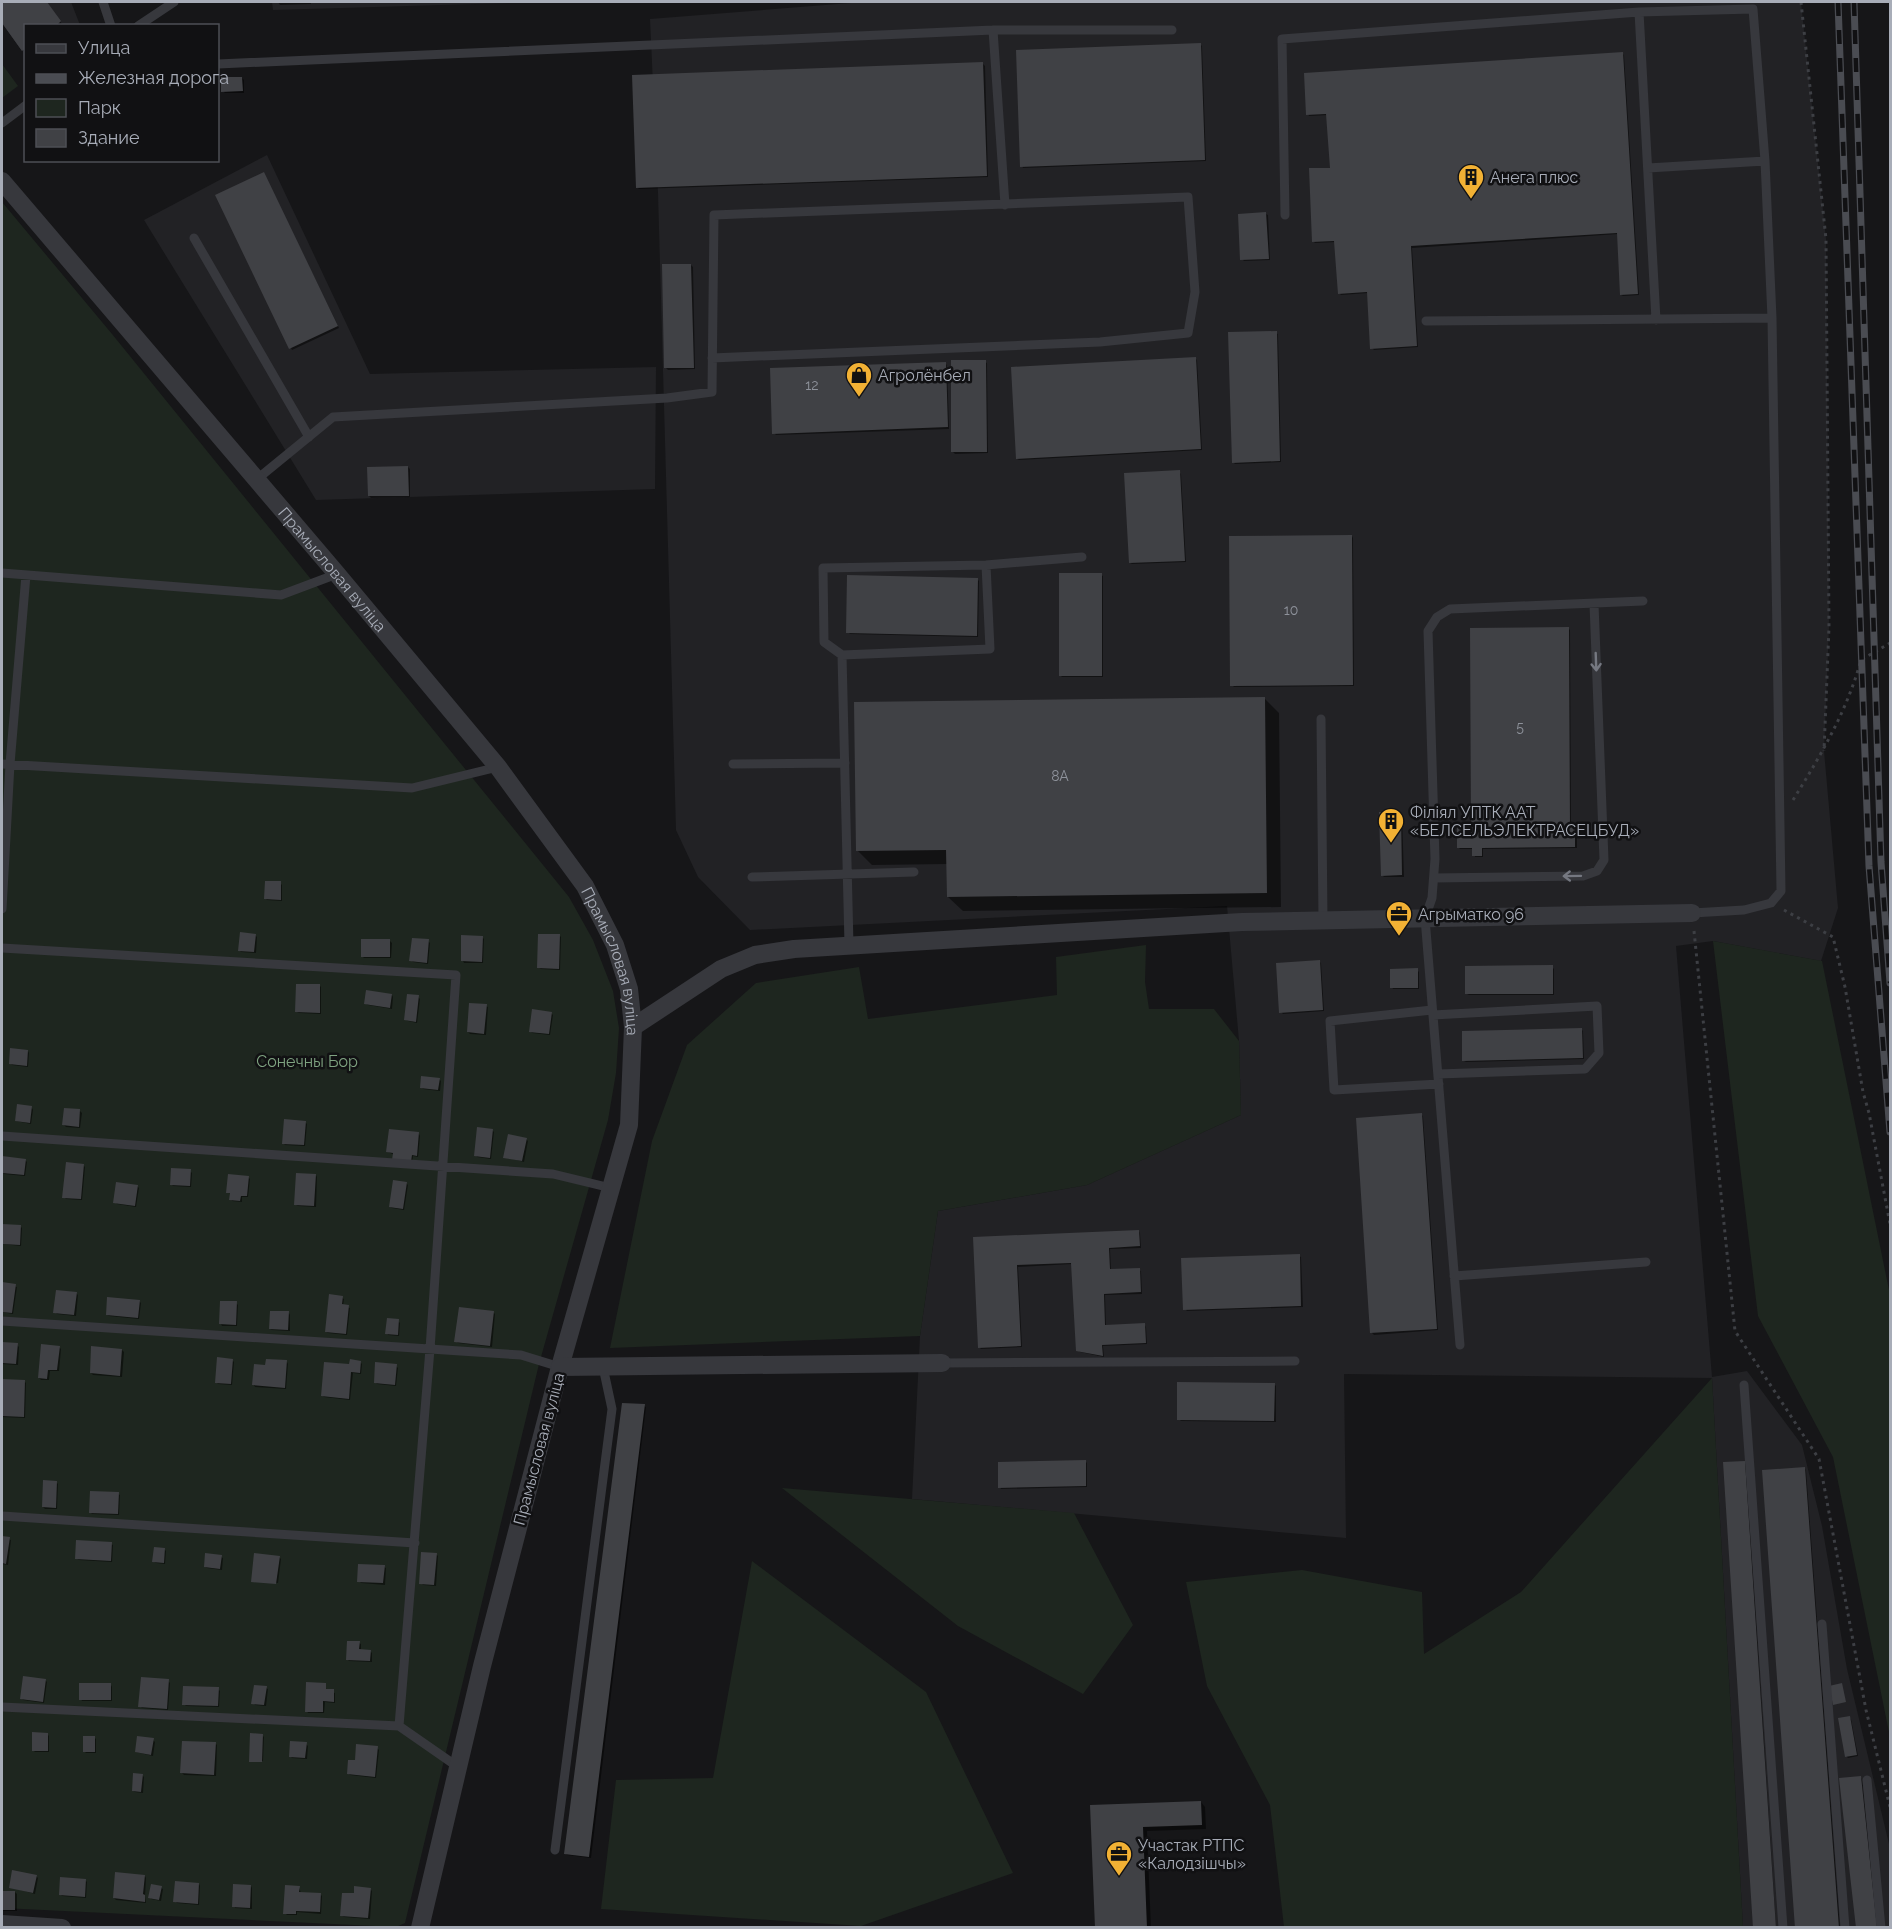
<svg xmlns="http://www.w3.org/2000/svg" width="1892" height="1929" font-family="Raleway,sans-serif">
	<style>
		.built { fill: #222225 }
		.green { fill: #1e261f }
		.shadow { fill: #0007 }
		.building { fill: #404145 }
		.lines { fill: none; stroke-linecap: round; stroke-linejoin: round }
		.path { stroke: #3d3f44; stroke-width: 3; stroke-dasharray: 3 4.5; stroke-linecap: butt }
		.service { stroke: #37383d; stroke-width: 9 }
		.minor { stroke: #37383d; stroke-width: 18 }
		.rail-casing { stroke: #4a4c52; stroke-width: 7 }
		.rail { stroke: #111113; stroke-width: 4.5; stroke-dasharray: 14; stroke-linecap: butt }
		.oneway { stroke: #757881 }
		.labels { text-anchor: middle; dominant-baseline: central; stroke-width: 5; stroke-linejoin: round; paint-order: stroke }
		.number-label { font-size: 14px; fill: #8e929b }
		.poi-label { font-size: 16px; fill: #a8adb8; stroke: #111113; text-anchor: start }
		.street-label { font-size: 16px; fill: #a8adb8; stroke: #111113 }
		.park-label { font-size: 16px; fill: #7fa381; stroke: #111113 }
	</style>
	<rect width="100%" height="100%" fill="#161618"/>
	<!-- built -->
	<path class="built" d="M2,2H71L80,25L26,26L22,51L2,23Z
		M272,2H545L273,10Z
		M863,2H1801L1826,239L1829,627L1824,751L1838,908L1821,961L1713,941L1676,946L1712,1377L1747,1371L1802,1445L1822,1526L1847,1669L1890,1848V1927H1743L1712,1378L1344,1374L1346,1538L912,1499L920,1336L938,1211L1087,1185L1241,1115L1239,1041L1227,906L750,930L698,877L676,830L658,193L650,19Z
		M267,155L370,374L656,367L655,489L316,500L144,220Z"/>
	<!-- green -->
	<path class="green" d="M2,64L18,86L2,98Z
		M2,202L112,334L569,897L593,940L613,991L619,1028L616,1073L608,1120L539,1364L405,1923L396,1927L2,1908Z
		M1713,941L1822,961L1890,1295V1737L1833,1457L1758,1316Z
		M1146,945L1145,982L1149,1009H1214L1239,1041L1241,1115L1087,1185L938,1211L920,1336L610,1348L652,1141L687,1045L756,983L859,967L868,1019L1057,995L1056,957Z
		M1712,1378L1743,1927H1284L1270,1805L1207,1686L1186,1582L1302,1570L1422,1592L1424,1654L1521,1592Z
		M782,1488L1074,1513L1133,1625L1083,1694L958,1626Z
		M752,1561L926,1692L1013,1873L861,1926L601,1909L616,1780L713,1778Z"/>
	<!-- shadow -->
	<path class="shadow" d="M2,2H46L62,24L60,26H26L25,51L2,20Z
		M278,2H311V4L280,5Z
		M1200,44L1202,46L1206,161L1023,168L1022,166Z
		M1622,53L1624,55L1639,295L1623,296L1621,295L1618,234L1412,248L1418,347L1374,350L1372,348L1368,293L1341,295L1339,293L1336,242L1315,243L1313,241L1331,169L1328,115L1309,116L1308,114Z
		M983,64L985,66L988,177L639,189L637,187Z
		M242,78L244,80V93H225L223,91Z
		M264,174L339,328L292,350L217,196Z
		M1266,214L1268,215L1270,260L1244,261L1242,259Z
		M691,265L693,267L695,369L668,370L666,368Z
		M1276,333L1278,334L1281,462L1235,464L1233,462Z
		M1195,358L1197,360L1202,450L1019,460L1017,459Z
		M985,362L987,363L988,453L955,454L953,452Z
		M945,363L947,365L949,429L776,435L774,433Z
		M408,467L410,469V497L371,498L369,496Z
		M1179,472L1181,474L1186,562L1132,564L1130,563Z
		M1352,536L1353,538L1354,686L1234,687L1232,685Z
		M1101,575L1103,576V677H1062L1060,675Z
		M977,579L979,581L978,637L850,634L848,632Z
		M1569,629L1570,630L1571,828L1577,830V848L1483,849V857H1475L1474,849H1460L1459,848L1472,828Z
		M1264,698L1279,713L1281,907L963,911L948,897V864L872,865L857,850Z
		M1400,813L1402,815L1404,877H1384L1382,875Z
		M280,883L282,885V901L267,900L266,899Z
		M255,935L257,937L256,953L241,952L239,950Z
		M559,935L561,937L560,970L541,969L539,968Z
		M482,937L484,939L483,963H464L463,961Z
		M390,941L392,943L391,958H364L362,956Z
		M428,941L430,943L428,964L413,962L411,960Z
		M1319,961L1321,963L1324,1011L1283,1014L1281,1012Z
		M1552,967L1554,969V995H1469L1467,994Z
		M1417,970L1419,972V989H1393L1392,987Z
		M320,986L321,987V1014L299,1013L297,1012Z
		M392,995L393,997L392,1009L368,1005L366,1004Z
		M418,997L420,999L417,1023L408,1021L406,1020Z
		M486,1006L488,1007L486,1035L470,1034L468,1032Z
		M551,1013L553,1015L550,1035L532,1033L530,1031Z
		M1581,1029L1583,1031L1584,1059L1466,1062L1464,1061Z
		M28,1051L29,1053L28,1067L12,1065L10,1063Z
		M439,1079L441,1081L440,1091L423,1089L421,1087Z
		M32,1108L33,1110L31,1124L16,1121Z
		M80,1111L82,1113L80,1128L66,1127L64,1125Z
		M1422,1115L1423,1116L1438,1330L1374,1335L1372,1333Z
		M305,1122L307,1124L305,1146L285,1145L283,1143Z
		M492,1130L494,1132L491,1159L477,1157L476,1155Z
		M419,1134L420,1136L418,1157L413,1156L412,1163L388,1152Z
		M526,1139L528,1141L524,1162L505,1157Z
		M3,1158L25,1160L27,1162L25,1176L4,1174L2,1172Z
		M83,1165L85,1167L82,1200L66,1199L64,1197Z
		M190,1171L192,1173L191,1187L173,1186L171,1184Z
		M316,1175L317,1177L316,1207L298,1206L296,1205Z
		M248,1177L250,1179L248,1197H242V1202L232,1201L231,1199V1194L228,1192Z
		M406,1183L408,1185L404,1210L392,1208L390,1207Z
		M137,1186L139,1188L136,1207L117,1204L115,1202Z
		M2,1226H20L22,1228L21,1246L2,1244Z
		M1139,1231L1140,1233L1141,1248L1110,1249L1111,1271L1139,1270L1141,1271L1142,1294L1105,1295L1106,1327L1145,1325L1146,1327L1147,1344L1103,1346L1104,1357L1080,1352L1078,1350L1072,1264L1018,1267L1022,1347L981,1349L979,1347L975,1238Z
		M1299,1256L1301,1257L1303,1307L1187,1311L1185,1309Z
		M2,1283L17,1287L13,1314L2,1312Z
		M76,1293L78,1295L76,1316L57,1314L55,1312Z
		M342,1298L344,1299L343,1306L350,1308L347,1335L328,1333L326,1332Z
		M139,1301L141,1303L139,1319L109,1316L107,1315Z
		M236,1303L238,1305L237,1326H222L221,1324Z
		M289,1313L290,1315V1331L272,1330L270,1329Z
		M494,1313L495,1314L492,1347L458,1343L456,1341Z
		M398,1321L400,1323L399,1336L388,1335L387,1333Z
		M2,1344L17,1345L19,1347L18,1365L2,1364Z
		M59,1347L61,1349L59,1371H50L49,1380H41L39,1378Z
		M122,1350L124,1352L122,1377L93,1375L91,1373Z
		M232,1360L234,1362L232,1385L218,1384L216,1382Z
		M287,1362L288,1364L286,1389L255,1387L254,1385L266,1367Z
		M360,1362L362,1364L361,1374L353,1373L350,1400L324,1397L322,1395L351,1366Z
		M396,1366L398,1368L396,1386L377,1384L375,1382Z
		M2,1381H24L26,1383L25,1418L2,1417Z
		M1274,1384L1276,1386V1422L1181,1421L1179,1419Z
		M644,1406L646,1407L591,1858L567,1855L565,1853Z
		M1085,1461L1087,1463V1487L1001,1489L1000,1487Z
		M1725,1464H1746L1776,1928H1755Z
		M1805,1468L1806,1470L1840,1928H1797Z
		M56,1482L58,1484L57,1509H45L43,1507Z
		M118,1494L120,1495L119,1515L92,1514L90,1512Z
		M2,1537L11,1540L8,1565L2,1564Z
		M111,1544L113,1545L112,1562L79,1560L77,1559Z
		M164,1549L166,1551L165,1564L156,1563L154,1562Z
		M436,1554L438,1556L436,1586L423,1585L421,1583Z
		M221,1557L223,1558L222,1570L207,1568L205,1567Z
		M279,1557L281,1559L278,1583L253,1580Z
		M384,1567L386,1568L385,1585L361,1583L359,1581Z
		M359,1643L361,1644V1651H370L372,1653V1662L349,1661L347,1659Z
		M45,1680L47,1682L44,1703L23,1700L21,1698Z
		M168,1681L170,1683L168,1710L142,1708L140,1706Z
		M111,1685L112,1687V1701H82L81,1699Z
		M325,1685L327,1691L335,1693V1703L325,1702L324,1713H308L307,1711Z
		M266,1688L268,1689L266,1706L255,1705L253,1703Z
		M218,1689L220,1691L219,1707L186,1706L184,1704Z
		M1849,1718L1851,1719L1858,1756L1848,1758L1846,1756Z
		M47,1734L49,1736V1752H35L33,1750Z
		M262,1735L264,1737L263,1761L250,1760Z
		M95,1738L96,1739V1753H86L84,1751Z
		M153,1740L155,1742L153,1756L136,1752Z
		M215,1743L217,1745L216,1776L184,1775L182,1773Z
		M306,1744L308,1746L307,1759L292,1758L290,1756Z
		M377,1748L379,1750L376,1778L350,1775L349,1774L356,1762Z
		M142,1775L144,1777L143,1793L135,1792L133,1791Z
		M1860,1777L1862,1779L1878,1928H1857Z
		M1201,1802L1205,1807L1206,1829L1147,1831L1151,1928H1096L1092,1807Z
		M36,1876L38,1878L35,1894L10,1887Z
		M145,1876L146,1878L145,1896L146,1903L116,1900L114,1898Z
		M85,1880L87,1882L86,1898L62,1896L61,1895Z
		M199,1884L200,1886L199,1905L177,1903L175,1901Z
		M251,1886L252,1888V1909L235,1908L234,1906Z
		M299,1887L301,1893L320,1894L322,1896L321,1914L297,1912V1915H287L285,1913Z
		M161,1888L163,1889L161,1901L151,1899L150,1897Z
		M370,1889L372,1891L370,1919L344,1917L342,1916L355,1895Z
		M2,1892H15L17,1894V1911H2Z"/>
	<!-- building -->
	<path class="building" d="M2,2H47L61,21L56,26H26V48L22,51L2,23Z
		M1201,43L1205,160L1020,167L1016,50Z
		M1623,52L1638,294L1620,295L1617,233L1411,246L1417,346L1370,349L1367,292L1338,294L1334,241L1312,242L1309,168H1330L1326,114L1306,115L1304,73Z
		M983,62L987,176L636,188L632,75Z
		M221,77H242L243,91L221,92Z
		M264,172L338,326L289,349L215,195Z
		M1266,212L1269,259L1240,260L1238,214Z
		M662,264H691L694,368H664Z
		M1277,331L1280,461L1232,463L1228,332Z
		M1196,357L1201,449L1016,459L1011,367Z
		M951,360H986L987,452H951Z
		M946,362L948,427L772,434L770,368Z
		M408,466L409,496H368L367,467Z
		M1180,470L1185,561L1129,563L1124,473Z
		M1352,535L1353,685L1230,686L1229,536Z
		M1059,573H1102V676H1059Z
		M847,575L978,578L977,636L846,633Z
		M1569,627L1570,826H1575V847L1482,848V856H1472V848H1457V827L1471,826L1470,628Z
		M1265,697L1267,893L947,897L946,850L856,851L854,702Z
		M1379,812H1401L1402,875L1381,876Z
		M265,881H281V900L264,899Z
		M240,932L256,934L254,952L238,951Z
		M538,934H560L559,969L537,968Z
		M461,935L483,936L482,962L461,961Z
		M412,938L429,939L427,963L409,961Z
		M361,939H390V957H361Z
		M1320,960L1323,1010L1279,1013L1276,963Z
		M1553,965V994H1465V966Z
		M1418,968V988H1390V969Z
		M296,984H320V1013L295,1012Z
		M366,990L392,994L390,1008L364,1004Z
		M407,994L419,995L416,1022L404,1020Z
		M469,1003L487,1004L484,1034L467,1032Z
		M532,1009L552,1012L549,1034L529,1032Z
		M1582,1028L1583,1058L1462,1061V1031Z
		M10,1048L28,1050L27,1066L9,1064Z
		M421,1076L440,1078L438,1090L420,1088Z
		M17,1104L32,1106L30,1123L15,1121Z
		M64,1108L80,1109L79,1127L62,1125Z
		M1422,1113L1437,1329L1370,1333L1356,1118Z
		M284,1119L306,1121L304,1145L282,1144Z
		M477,1127L493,1129L490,1158L474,1156Z
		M389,1129L419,1132L417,1156L412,1155L411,1162L392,1160L393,1153L386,1152Z
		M508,1134L527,1138L522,1161L503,1158Z
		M2,1156L26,1159L24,1175L2,1173Z
		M66,1162L84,1164L81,1199L62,1198Z
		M171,1168L191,1169L190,1186L170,1185Z
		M296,1173L316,1174L314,1206L294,1205Z
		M228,1174L249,1176L247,1196H241L240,1201L229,1200L230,1193H226Z
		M393,1180L407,1182L403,1209L389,1207Z
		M116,1182L138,1185L135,1206L113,1203Z
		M2,1224L21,1225L20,1245L2,1244Z
		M1139,1230L1140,1246L1109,1248L1110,1269L1140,1268L1141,1292L1104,1294L1105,1325L1145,1323L1146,1343L1102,1345L1103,1356L1076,1351L1071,1263L1017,1265L1021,1346L978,1348L973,1237Z
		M1300,1254L1301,1306L1183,1310L1181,1258Z
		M2,1282L16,1284L12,1313L2,1312Z
		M56,1290L77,1292L74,1315L53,1313Z
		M329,1294L343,1296L342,1304L349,1305L346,1334L325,1332Z
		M107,1297L140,1300L138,1318L106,1315Z
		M220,1301H237L236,1325L219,1324Z
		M459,1307L494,1311L490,1346L454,1342Z
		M270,1311H289L288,1330L269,1329Z
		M387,1318L399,1319L398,1335L385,1334Z
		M2,1342L18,1343L16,1364L2,1363Z
		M41,1344L60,1346L57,1370H48L47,1379L38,1378Z
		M91,1346L122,1349L120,1376L90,1373Z
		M217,1357L233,1359L231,1384L215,1383Z
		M266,1359L287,1360L285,1388L252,1385L254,1364L265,1365Z
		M350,1359L361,1361L360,1373L351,1372L349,1399L321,1396L324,1362L349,1364Z
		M375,1362L397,1364L395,1385L374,1383Z
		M2,1379L25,1380L24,1417L2,1416Z
		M1177,1382L1275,1383L1274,1421L1177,1420Z
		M622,1403L645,1404L589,1857L564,1854Z
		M1086,1460V1486L998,1488V1462Z
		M1745,1461L1776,1928H1753L1723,1462Z
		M1805,1467L1839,1928H1795L1762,1470Z
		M43,1480L57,1481L56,1508L42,1507Z
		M90,1491L119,1492L118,1514L89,1513Z
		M2,1536L10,1537L6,1564L2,1563Z
		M76,1540L112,1542L111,1561L75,1559Z
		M154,1547L165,1548L164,1563L152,1562Z
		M421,1552L437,1553L434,1585L419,1584Z
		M205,1553L222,1555L220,1569L204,1567Z
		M254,1553L280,1556L276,1584L251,1582Z
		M358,1564L385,1565L383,1583L357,1582Z
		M347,1641H360L359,1649L371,1650L370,1661L346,1660Z
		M23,1676L46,1679L43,1702L20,1699Z
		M141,1677L169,1679L167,1709L138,1707Z
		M306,1682L326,1683V1689H334V1702L323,1701V1712H305Z
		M79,1683H111V1700H79Z
		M1842,1683L1846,1702L1833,1705L1829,1686Z
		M254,1685L267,1686L264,1705L251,1704Z
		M183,1686L219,1687L218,1706L182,1705Z
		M1850,1716L1857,1755L1845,1757L1838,1718Z
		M32,1732L48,1733V1751H32Z
		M250,1733L263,1734L262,1762H249Z
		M83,1736H95V1752H83Z
		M137,1736L154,1738L151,1755L135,1752Z
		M182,1741L216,1742L214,1775L180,1773Z
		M290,1741L307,1742L305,1758L289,1757Z
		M356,1744L378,1746L375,1777L347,1774L348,1760H355Z
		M133,1773L143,1774L141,1792L132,1791Z
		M1861,1776L1877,1928H1856L1839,1778Z
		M1201,1801L1202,1825L1143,1827L1147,1928H1095L1090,1805Z
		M12,1870L37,1875L33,1893L9,1888Z
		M115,1872L145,1875L143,1894L145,1895V1902L113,1898Z
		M60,1877L86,1879L85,1897L59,1895Z
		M175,1881L199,1883L198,1904L173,1902Z
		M151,1884L162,1886L159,1900L148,1898Z
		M233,1884L251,1885L250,1908L232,1907Z
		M285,1885L300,1886L299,1892L321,1893L320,1912L296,1911V1914H283Z
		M354,1886L371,1888L368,1918L340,1916L342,1893H354Z
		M2,1891H15V1910H2Z"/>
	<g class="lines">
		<!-- path -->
		<path class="path" d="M1801,2L1826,239L1829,627L1824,751
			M1793,800C1821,755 1847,711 1861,660L1890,643
			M1784,910L1833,937L1845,987L1863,1092L1869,1113L1890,1224
			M1694,931L1735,1331L1819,1459L1866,1710L1890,1807"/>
		<!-- service -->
		<path class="service" d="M103,2L111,26
			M1639,12L1656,320
			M138,26L174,2
			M993,30L1005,205
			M218,64L993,30H1172
			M2,123L26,105
			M1648,168L1765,161
			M1285,215L1282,39L1639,12L1753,9L1765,161L1772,318L1781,891L1771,903L1744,910L1692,913
			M194,238L309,437
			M1426,321L1772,318
			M256,480L333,417L667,398L712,392L714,215L1188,197L1195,292L1188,333L1100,342L712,358
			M986,565L990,649L842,655L824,642L823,568L986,565L1082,557
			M2,573L281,595L337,574
			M842,655L849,945
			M1321,719L1323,920
			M2,764L412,788L498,767
			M733,764L845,763
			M752,877L914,872
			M1434,878L1583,876L1597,871L1604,860L1594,604
			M2,909L10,764L26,575
			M2,948L456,975L430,1349L399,1726
			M1432,1010L1330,1021L1334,1090L1439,1084
			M1433,1015L1597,1006L1599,1053L1585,1069L1438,1074
			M2,1136L553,1174L611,1188
			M1454,1276L1646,1262
			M2,1321L521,1355L560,1367
			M1460,1345L1425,918L1432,898L1435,859L1428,631L1437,617L1450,609L1643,601
			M942,1363L1295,1361
			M1744,1385L1783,1928
			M2,1516L415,1543
			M1822,1624L1845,1928
			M2,1707L399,1726L458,1767
			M1867,1780L1881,1928
			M555,1850L612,1409L603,1367"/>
		<!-- minor -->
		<g class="minor">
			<path id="s1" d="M2,181L337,574L498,767L585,886L615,945L629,989L633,1027L629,1125L560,1367L482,1666L420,1928"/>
			<path d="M633,1027L721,969L755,955L794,949L1242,922L1692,913"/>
			<path d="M560,1367L942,1363"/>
			<path d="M2,1924L62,1928"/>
		</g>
		<!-- rail casing -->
		<g class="rail-casing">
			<path id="rail" d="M1838,2L1869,866L1890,1132
				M1854,2L1881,862L1890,983"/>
		</g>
		<!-- rail -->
		<use href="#rail" class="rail"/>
	</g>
	<!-- one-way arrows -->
	<defs><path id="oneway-shaft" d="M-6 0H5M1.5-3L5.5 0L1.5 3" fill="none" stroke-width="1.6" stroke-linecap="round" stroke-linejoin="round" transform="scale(1.5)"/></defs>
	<g class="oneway">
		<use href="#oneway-shaft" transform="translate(1596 662) rotate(88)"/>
		<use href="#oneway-shaft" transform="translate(1572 876) rotate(179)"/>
	</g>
	<!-- icons -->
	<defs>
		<g id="building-pin" transform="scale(1.35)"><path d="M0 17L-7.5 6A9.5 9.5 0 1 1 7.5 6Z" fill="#f2b134" stroke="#111113"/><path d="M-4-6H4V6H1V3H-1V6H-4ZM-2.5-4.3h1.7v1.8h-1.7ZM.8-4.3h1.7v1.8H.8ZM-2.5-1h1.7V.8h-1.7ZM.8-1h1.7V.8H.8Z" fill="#111"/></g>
		<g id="shop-pin" transform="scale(1.35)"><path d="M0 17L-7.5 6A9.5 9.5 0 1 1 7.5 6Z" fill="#f2b134" stroke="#111113"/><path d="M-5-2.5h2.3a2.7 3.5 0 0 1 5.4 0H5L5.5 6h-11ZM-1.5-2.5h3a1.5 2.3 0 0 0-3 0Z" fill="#111"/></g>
		<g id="office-pin" transform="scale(1.35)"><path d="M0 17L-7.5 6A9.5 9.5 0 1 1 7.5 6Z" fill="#f2b134" stroke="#111113"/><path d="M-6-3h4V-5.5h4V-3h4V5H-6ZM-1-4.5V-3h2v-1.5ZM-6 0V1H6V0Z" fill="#111"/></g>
	</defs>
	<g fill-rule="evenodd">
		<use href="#building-pin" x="1471" y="177"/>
		<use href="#shop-pin" x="859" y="375"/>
		<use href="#building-pin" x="1391" y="821"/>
		<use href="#office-pin" x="1399" y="914"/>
		<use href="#office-pin" x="1119" y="1854"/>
	</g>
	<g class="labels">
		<!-- number labels -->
		<g class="number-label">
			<text x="812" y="385">12</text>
			<text x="1291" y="610">10</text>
			<text x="1520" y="727">5</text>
			<text x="1060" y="776">8А</text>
		</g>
		<!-- poi labels -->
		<g class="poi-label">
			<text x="1490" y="177">Анега плюс</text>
			<text x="878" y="375">Агролёнбел</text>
			<text x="1410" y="812">Філіял УПТК ААТ<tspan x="1410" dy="18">«БЕЛСЕЛЬЭЛЕКТРАСЕЦБУД»</tspan></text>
			<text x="1418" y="914">Агрыматко 96</text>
			<text x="1138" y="1845">Участак РТПС<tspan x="1138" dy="18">«Калодзішчы»</tspan></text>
		</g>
		<!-- street labels -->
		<g class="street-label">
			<text stroke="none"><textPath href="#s1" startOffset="510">Прамысловая вуліца</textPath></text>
			<text stroke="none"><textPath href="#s1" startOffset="996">Прамысловая вуліца</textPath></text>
			<text transform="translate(539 1449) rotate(-75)">Прамысловая вуліца</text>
		</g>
		<!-- park labels -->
		<g class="park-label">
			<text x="307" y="1061">Сонечны Бор</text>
		</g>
	</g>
	<!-- border -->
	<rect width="1892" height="1929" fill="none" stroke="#a8adb8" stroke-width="6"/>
	<!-- legend -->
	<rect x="24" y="24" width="195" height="138" fill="#111113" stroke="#4d4f55" stroke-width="1.5"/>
	<rect x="36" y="44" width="30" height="9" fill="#37383d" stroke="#4d4f55" stroke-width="1.5"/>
	<text x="78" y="54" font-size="18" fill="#a8adb8">Улица</text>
	<rect x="36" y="74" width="30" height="9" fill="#4a4c52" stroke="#4d4f55" stroke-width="1.5"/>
	<text x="78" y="84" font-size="18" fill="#a8adb8">Железная дорога</text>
	<rect x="36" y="99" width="30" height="18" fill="#1e261f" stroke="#4d4f55" stroke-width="1.5"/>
	<text x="78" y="114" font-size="18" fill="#a8adb8">Парк</text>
	<rect x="36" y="129" width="30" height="18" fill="#404145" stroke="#4d4f55" stroke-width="1.5"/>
	<text x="78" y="144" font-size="18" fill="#a8adb8">Здание</text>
</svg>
